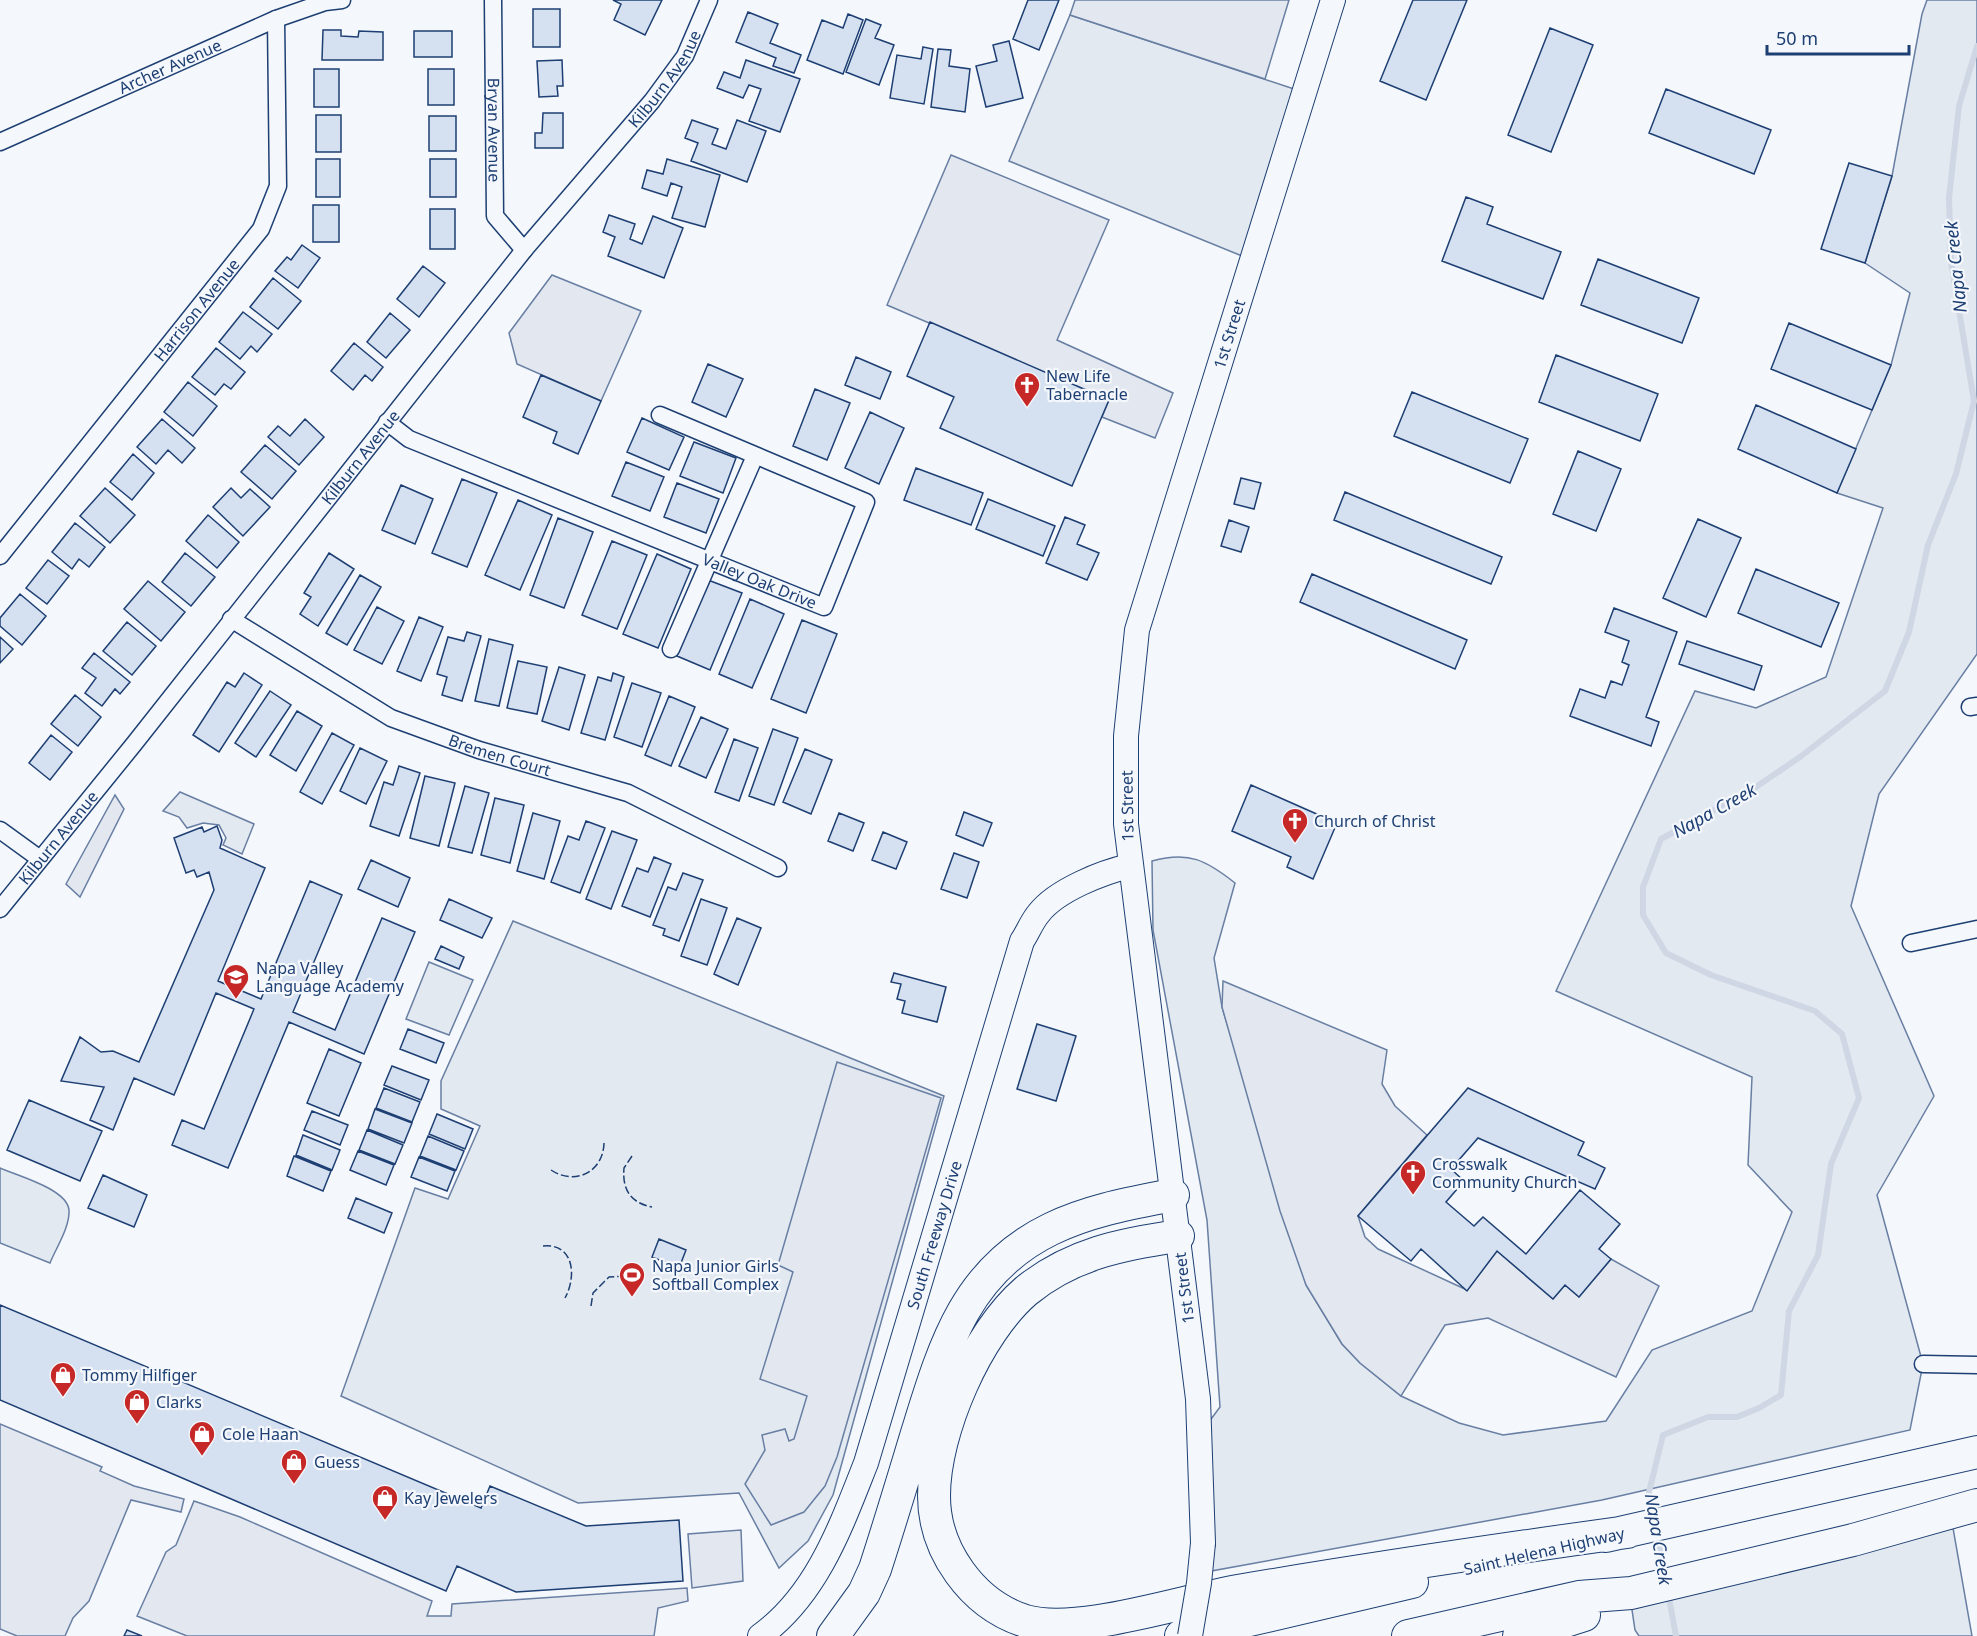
<svg xmlns="http://www.w3.org/2000/svg" width="1977" height="1636" font-family="'Noto Sans',sans-serif">
	<style>
		.green { fill: #e3e9f0; stroke: #687fa3; stroke-width: 1.5 }
		.parking { fill: #e3e8f0; stroke: #687fa3; stroke-width: 1.5 }
		.lines { fill: none; stroke-linecap: round; stroke-linejoin: round }
		.stream { stroke: #cfd7e4; stroke-width: 6 }
		.building { fill: #d5e0f0; stroke: #1d3f73; stroke-width: 1.5 }
		.street-casing { stroke: #1d3f73; stroke-width: 19 }
		.secondary-casing { stroke: #1d3f73; stroke-width: 26 }
		.highway-casing { stroke: #1d3f73; stroke-width: 34 }
		.street { stroke: #f4f7fb; stroke-width: 16 }
		.secondary { stroke: #f4f7fb; stroke-width: 24 }
		.highway { stroke: #f4f7fb; stroke-width: 32 }
		.secondary-bridge-casing { stroke: #1d3f73; stroke-width: 26; stroke-linecap: butt }
		.secondary-bridge { stroke: #f4f7fb; stroke-width: 24 }
		.fence { stroke: #1d3f73; stroke-width: 1.5; stroke-dasharray: 8 3; stroke-linecap: butt }
		.labels { text-anchor: middle; dominant-baseline: central; stroke-width: 4.5; stroke-linejoin: round; paint-order: stroke }
		.street-label { font-size: 16px; fill: #1d3f73; stroke: #f4f7fb }
		.poi-label { font-size: 16px; fill: #1d3f73; stroke: #f4f7fb; text-anchor: start }
		.water-label { font-size: 18px; font-style: italic; fill: #1d3f73; stroke: #f4f7fb }
	</style>
	<rect width="100%" height="100%" fill="#f4f7fb"/>
	<!-- green -->
	<path class="green" d="M1927,0H1977V654L1879,794L1851,906L1934,1096L1877,1195L1923,1364L1910,1430L1602,1500L1200,1573V1434L1220,1407L1207,1220L1153,930L1152,861C1189,851 1206,860 1235,883L1214,958L1222,1007L1306,1285L1342,1344L1360,1363L1401,1396L1459,1423L1503,1435L1606,1421L1652,1350L1752,1311L1792,1212L1748,1165L1752,1077L1556,991L1695,691L1756,708L1826,677L1883,508L1837,493L1891,365L1910,293L1865,263L1892,176L1922,14Z
		M1070,15L1294,89L1242,256L1009,161Z
		M180,792L254,824L242,854L223,845L226,838L219,825L203,823L187,828L179,817L163,811Z
		M513,921L944,1096L833,1495L808,1541L779,1568L739,1493L578,1503L341,1396L415,1188L448,1199L480,1126L441,1109V1081Z
		M429,962L473,980L449,1035L406,1019Z
		M0,1168C18,1176 67,1189 69,1210C70,1227 56,1248 50,1263L0,1243Z
		M1950,1511L1972,1636H1639L1635,1630L1631,1603Z"/>
	<!-- parking -->
	<path class="parking" d="M1075,0H1289L1265,79L1070,15Z
		M951,155L1109,220L1057,340L1173,393L1155,438L1102,417L1109,400L887,305Z
		M552,275L641,311L601,401L517,364L509,333Z
		M115,795L124,809L80,897L66,884Z
		M1223,981L1387,1050L1382,1084L1395,1106L1427,1135L1358,1216L1365,1237L1378,1249L1467,1290L1497,1251L1553,1299L1565,1285L1579,1297L1611,1259L1659,1286L1616,1377L1488,1318L1445,1325L1401,1396L1360,1363L1342,1344L1306,1285L1280,1211L1222,1007Z
		M837,1062L941,1098L837,1457L825,1486L804,1512L771,1525L745,1484L765,1450L762,1435L785,1429L789,1441L794,1439L807,1396L760,1379L793,1272L778,1265Z
		M0,1424L102,1467L100,1471L134,1486L184,1499L181,1512L131,1500L89,1601L73,1618L65,1636H17L0,1629Z
		M194,1501L240,1517L432,1601L427,1616H451L452,1604L687,1588L688,1601L658,1608L654,1636H187L137,1616L166,1552L176,1545Z
		M741,1530L743,1581L692,1588L688,1534Z"/>
	<g class="lines">
		<!-- stream -->
		<path class="stream" d="M1653,1516L1649,1492L1663,1435L1708,1417H1737L1759,1408L1781,1395L1789,1311L1818,1255L1831,1164L1859,1098L1842,1034L1815,1011L1711,975L1666,953L1643,915V887L1661,839L1756,787L1800,757L1885,691L1909,632L1928,545L1956,474L1974,401L1951,262L1949,198L1959,106L1977,46
			M1657,1534L1665,1575
			M1668,1593L1676,1636"/>
	</g>
	<!-- building -->
	<path class="building" d="M613,0H662L645,35L614,20L621,4Z
		M1028,0H1059L1039,50L1013,39Z
		M1413,0H1467L1426,100L1380,81Z
		M533,9H560V47H533Z
		M748,12L778,24L770,43L801,55L794,73L773,66L776,58L736,42Z
		M848,14L863,20L843,74L807,60L822,20L843,28Z
		M866,19L881,25L875,38L894,45L879,85L846,72Z
		M1550,28L1593,45L1551,152L1508,135Z
		M323,30H341V36L358,37L359,31L383,32V60H322Z
		M414,31H452V57H414Z
		M1009,41L1023,98L986,107L976,66L997,61L993,45Z
		M923,47L933,49L924,104L890,98L897,55L921,59Z
		M938,49L951,50L949,66L970,69L965,112L931,107Z
		M562,60L563,86H557L558,96L539,97L537,61Z
		M746,60L800,79L780,132L749,121L761,89L749,85L743,98L717,88L724,72L740,78Z
		M314,69H339V107H314Z
		M428,69H454V105H428Z
		M1666,89L1771,130L1754,174L1649,133Z
		M543,113H563V148H535V133H542Z
		M316,115H341V152H316Z
		M429,116H456V151H429Z
		M692,120L718,129L712,144L726,149L737,120L766,131L747,182L691,161L698,143L685,138Z
		M316,159H340V197H316Z
		M430,159H456V197H430Z
		M667,159L720,175L705,227L672,218L682,187L671,183L667,196L642,188L647,170L663,174Z
		M1849,163L1892,176L1865,263L1821,249Z
		M1466,197L1493,207L1487,224L1561,252L1543,299L1442,261Z
		M313,205H339V242H313Z
		M430,209H455V249H430Z
		M609,215L635,224L630,239L642,244L653,216L683,228L664,278L608,256L615,237L603,232Z
		M302,245L320,258L298,288L275,271L287,257L291,260Z
		M1598,259L1699,298L1682,343L1581,305Z
		M423,266L445,283L419,317L397,299Z
		M273,278L301,301L278,329L250,307Z
		M243,312L272,334L257,352L251,346L240,359L219,342Z
		M390,313L410,330L386,358L367,342Z
		M930,322L1109,400L1072,486L940,428L954,397L907,376Z
		M1789,323L1891,365L1872,410L1771,369Z
		M354,343L383,367L372,381L365,375L353,390L331,371Z
		M216,348L245,372L231,389L224,384L215,395L192,377Z
		M1556,355L1658,394L1640,441L1539,402Z
		M856,357L891,372L880,399L845,385Z
		M708,364L743,379L726,417L692,402Z
		M541,375L601,401L578,454L553,443L557,432L523,417Z
		M188,382L217,406L193,436L164,412Z
		M815,389L850,403L827,460L793,446Z
		M1412,392L1528,439L1510,483L1394,436Z
		M1756,405L1856,449L1837,493L1738,449Z
		M870,412L904,428L879,484L845,468Z
		M642,418L684,437L669,470L627,452Z
		M162,419L195,448L182,463L168,450L156,464L137,447Z
		M305,419L324,437L299,465L268,437L278,426L290,436Z
		M694,442L736,458L723,493L680,476Z
		M265,445L296,471L272,499L241,472Z
		M1578,451L1621,469L1596,531L1553,514Z
		M133,454L154,473L132,500L110,482Z
		M626,462L664,477L650,511L612,496Z
		M916,468L983,493L971,525L904,500Z
		M1241,478L1261,483L1254,509L1234,504Z
		M462,479L497,493L467,567L432,553Z
		M677,483L719,499L706,533L664,517Z
		M401,485L433,499L415,544L382,530Z
		M105,488L135,515L110,543L80,516Z
		M231,488L241,498L250,489L270,507L243,536L213,507Z
		M1345,492L1502,557L1491,584L1334,520Z
		M988,499L1055,526L1043,556L976,529Z
		M518,500L552,515L520,590L485,575Z
		M208,515L239,542L217,568L186,541Z
		M1065,517L1085,525L1077,544L1099,553L1087,580L1046,563Z
		M558,518L593,532L564,608L530,595Z
		M1698,519L1741,538L1706,617L1663,598Z
		M1229,520L1249,527L1241,552L1221,546Z
		M75,523L105,547L89,567L79,559L72,569L52,552Z
		M612,541L647,555L617,629L582,615Z
		M185,553L215,577L191,606L162,582Z
		M329,553L354,569L318,626L300,614L311,597L304,593Z
		M657,554L691,569L658,648L623,634Z
		M48,560L69,576L47,604L26,588Z
		M1756,569L1839,603L1821,647L1738,613Z
		M1312,574L1467,640L1455,669L1300,602Z
		M360,575L381,587L347,645L326,633Z
		M708,580L742,593L710,670L677,656Z
		M148,581L185,612L161,641L124,609Z
		M20,594L46,616L22,645L0,626V618Z
		M750,599L784,614L752,688L719,674Z
		M377,607L404,621L382,664L354,650Z
		M1614,608L1677,632L1646,717L1659,722L1651,746L1570,716L1580,689L1605,698L1611,681L1622,685L1629,665L1622,662L1629,641L1605,632Z
		M419,617L443,627L421,681L397,671Z
		M802,620L837,634L806,713L771,699Z
		M127,622L156,646L132,675L103,651Z
		M467,632L481,636L462,701L442,695L447,677L437,674L448,637L464,641Z
		M0,637L13,649L0,663Z
		M489,639L513,645L499,706L475,701Z
		M1687,641L1762,666L1754,690L1679,664Z
		M94,653L130,682L120,694L115,689L102,706L85,693L96,678L82,668Z
		M518,661L547,667L537,714L507,708Z
		M559,667L585,675L569,730L542,721Z
		M244,673L262,685L219,752L193,735L227,682L235,687Z
		M613,673L624,677L605,740L581,733L598,677L611,681Z
		M632,683L661,693L642,747L614,737Z
		M270,691L291,705L256,757L235,743Z
		M75,695L101,717L78,746L51,724Z
		M669,696L695,707L671,766L645,755Z
		M297,711L322,726L296,771L270,755Z
		M701,717L728,729L706,778L679,766Z
		M773,729L798,738L774,805L749,796Z
		M332,733L354,745L322,804L300,792Z
		M51,735L72,752L50,780L29,763Z
		M734,739L758,748L739,801L715,792Z
		M360,748L387,761L366,804L340,791Z
		M805,749L832,760L811,814L783,802Z
		M399,766L420,773L399,836L370,826L384,782L393,785Z
		M425,776L455,783L439,846L410,838Z
		M1251,785L1337,823L1313,879L1287,867L1291,857L1232,831Z
		M465,786L489,793L472,853L448,847Z
		M495,798L524,805L510,863L481,855Z
		M964,812L992,823L983,846L956,835Z
		M533,813L560,821L544,879L517,871Z
		M839,813L864,823L853,851L828,841Z
		M586,821L605,828L580,893L551,882L568,836L579,840Z
		M217,826L222,840L220,848L265,868L218,981L261,999L310,881L342,895L293,1012L335,1030L382,918L415,932L364,1054L289,1022L228,1168L172,1145L182,1120L204,1129L254,1009L216,993L174,1095L134,1078L113,1130L90,1120L104,1087L61,1081L80,1037L101,1052L113,1051L139,1062L214,890L209,872L197,877L194,870L186,873L174,838L202,827L204,832Z
		M612,831L637,840L611,909L586,899Z
		M883,832L907,842L896,869L872,860Z
		M954,853L979,862L967,898L941,889Z
		M654,857L671,864L650,917L622,906L637,868L648,872Z
		M371,860L410,878L398,907L358,889Z
		M683,873L703,880L679,941L663,935L665,929L653,925L668,887L676,890Z
		M449,899L492,918L482,938L440,920Z
		M701,899L727,908L707,965L681,956Z
		M737,918L761,928L738,985L714,974Z
		M441,946L464,957L459,969L435,959Z
		M894,973L946,987L937,1022L902,1013L905,1001L897,999L901,984L891,982Z
		M1037,1024L1076,1036L1056,1101L1017,1089Z
		M408,1029L444,1043L436,1063L400,1049Z
		M329,1049L361,1063L339,1116L307,1103Z
		M392,1066L429,1080L421,1100L384,1085Z
		M384,1088L420,1102L412,1122L376,1108Z
		M1468,1088L1584,1142L1578,1155L1605,1168L1595,1189L1478,1138L1451,1169L1464,1181L1446,1202L1474,1226L1483,1217L1526,1254L1580,1190L1620,1224L1599,1249L1611,1259L1579,1297L1565,1285L1553,1299L1497,1251L1467,1291L1421,1249L1411,1261L1358,1216Z
		M29,1100L102,1131L80,1181L7,1150Z
		M375,1109L412,1123L404,1143L368,1129Z
		M312,1111L348,1125L340,1145L304,1130Z
		M437,1114L473,1129L465,1149L429,1134Z
		M367,1130L403,1145L395,1164L359,1150Z
		M303,1135L340,1150L332,1170L296,1155Z
		M428,1136L464,1151L456,1170L420,1156Z
		M358,1151L394,1165L386,1185L350,1170Z
		M294,1156L331,1171L323,1191L287,1176Z
		M419,1157L455,1171L447,1191L411,1177Z
		M103,1175L147,1195L134,1227L88,1208Z
		M356,1198L392,1213L384,1233L348,1218Z
		M659,1239L686,1250L679,1268L652,1257Z
		M0,1305L481,1508L490,1486L586,1526L679,1520L683,1581L516,1592L457,1566L446,1591L0,1400Z
		M127,1630L142,1636H124Z"/>
	<g class="lines">
		<!-- street casing -->
		<g class="street-casing">
			<g id="street">
				<path id="s1" d="M493,0L495,216L524,250"/>
				<path id="s2" d="M0,142L276,19L325,2L342,0"/>
				<path id="s3" d="M387,422L409,439L824,607L866,502L660,415"/>
				<path id="s4" d="M0,556L261,229L278,186L276,19"/>
				<path id="s5" d="M231,619L391,718L479,750L628,793L778,868"/>
				<path d="M671,649L755,456"/>
				<path d="M1970,707L1977,706"/>
				<path d="M0,830L40,859"/>
				<path id="s6" d="M0,909L134,744L524,250L652,101L685,56L709,0"/>
				<path d="M1911,943L1977,929"/>
				<path d="M1923,1364L1977,1365"/>
			</g>
		</g>
		<!-- secondary casing -->
		<g class="secondary-casing">
			<g id="secondary">
				<path id="s7" d="M1203,1543L1198,1399L1126,824V736L1137,630L1333,0"/>
				<path id="s8" d="M760,1636C817,1595 841,1526 866,1463L1022,941C1028,932 1032,921 1039,913C1057,890 1103,872 1130,866"/>
			</g>
		</g>
		<!-- highway casing -->
		<g class="highway-casing">
			<path id="highway" d="M1178,1236C1122,1244 1071,1254 1026,1291C977,1333 934,1431 934,1496C934,1550 972,1604 1025,1621C1078,1636 1181,1601 1238,1591C1368,1569 1497,1550 1627,1532
				M1606,1536L1977,1452
				M833,1636L864,1593L875,1569C890,1523 904,1476 918,1430C944,1346 966,1270 1051,1229C1090,1210 1132,1203 1173,1195
				M1181,1636L1412,1582
				M1408,1636L1579,1597L1631,1593L1853,1540L1977,1505
				M1519,1636L1584,1615"/>
		</g>
		<!-- street -->
		<use href="#street" class="street"/>
		<!-- secondary -->
		<use href="#secondary" class="secondary"/>
		<!-- highway -->
		<use href="#highway" class="highway"/>
		<!-- secondary-bridge casing -->
		<g class="secondary-bridge-casing">
			<path id="secondary-bridge" d="M1190,1636L1199,1583L1203,1543"/>
		</g>
		<!-- secondary-bridge -->
		<use href="#secondary-bridge" class="secondary-bridge"/>
		<!-- fence -->
		<path class="fence" d="M632,1156L624,1168C622,1190 631,1203 652,1207
			M551,1170C575,1186 604,1172 604,1142
			M543,1246C574,1243 577,1276 565,1298
			M591,1306L593,1293L609,1277L629,1276L640,1286"/>
	</g>
	<!-- icons -->
	<defs>
		<g id="church-pin" transform="scale(1.35)"><path d="M0 17L-7.5 6A9.5 9.5 0 1 1 7.5 6Z" fill="#c62828" stroke="#f4f7fb"/><path d="M-1.2-6h2.4v3.5h3.3v2.4h-3.3V6h-2.4V-.1h-3.3v-2.4h3.3Z" fill="#fff"/></g>
		<g id="school-pin" transform="scale(1.35)"><path d="M0 17L-7.5 6A9.5 9.5 0 1 1 7.5 6Z" fill="#c62828" stroke="#f4f7fb"/><path d="M0-5L7-2L0 1L-7-2ZM-4 1L0 2.5L4 1V4Q0 6-4 4Z" fill="#fff"/></g>
		<g id="stadium-pin" transform="scale(1.35)"><path d="M0 17L-7.5 6A9.5 9.5 0 1 1 7.5 6Z" fill="#c62828" stroke="#f4f7fb"/><path d="M0-5a6.5 5 0 1 0 0 10a6.5 5 0 1 0 0-10ZM-3.5-1.8h7v3.6h-7Z" fill="#fff"/></g>
		<g id="shop-pin" transform="scale(1.35)"><path d="M0 17L-7.5 6A9.5 9.5 0 1 1 7.5 6Z" fill="#c62828" stroke="#f4f7fb"/><path d="M-5-2.5h2.3a2.7 3.5 0 0 1 5.4 0H5L5.5 6h-11ZM-1.5-2.5h3a1.5 2.3 0 0 0-3 0Z" fill="#fff"/></g>
	</defs>
	<g fill-rule="evenodd">
		<use href="#church-pin" x="1027" y="385"/>
		<use href="#church-pin" x="1295" y="821"/>
		<use href="#school-pin" x="236" y="977"/>
		<use href="#church-pin" x="1413" y="1173"/>
		<use href="#stadium-pin" x="632" y="1275"/>
		<use href="#shop-pin" x="63" y="1375"/>
		<use href="#shop-pin" x="137" y="1402"/>
		<use href="#shop-pin" x="202" y="1434"/>
		<use href="#shop-pin" x="294" y="1462"/>
		<use href="#shop-pin" x="385" y="1498"/>
	</g>
	<g class="labels">
		<!-- street labels -->
		<g class="street-label">
			<text stroke="none"><textPath href="#s2" startOffset="186">Archer Avenue</textPath></text>
			<text stroke="none"><textPath href="#s6" startOffset="1064">Kilburn Avenue</textPath></text>
			<text stroke="none"><textPath href="#s1" startOffset="130">Bryan Avenue</textPath></text>
			<text stroke="none"><textPath href="#s4" startOffset="315">Harrison Avenue</textPath></text>
			<text stroke="none"><textPath href="#s7" startOffset="1228">1st Street</textPath></text>
			<text stroke="none"><textPath href="#s6" startOffset="578">Kilburn Avenue</textPath></text>
			<text stroke="none"><textPath href="#s3" startOffset="406">Valley Oak Drive</textPath></text>
			<text stroke="none"><textPath href="#s5" startOffset="303">Bremen Court</textPath></text>
			<text transform="translate(1127 806) rotate(-91)">1st Street</text>
			<text stroke="none"><textPath href="#s6" startOffset="92">Kilburn Avenue</textPath></text>
			<text stroke="none"><textPath href="#s8" startOffset="444">South Freeway Drive</textPath></text>
			<text transform="translate(1184 1288) rotate(-97)">1st Street</text>
			<text transform="translate(1544 1551) rotate(-13)">Saint Helena Highway</text>
		</g>
		<!-- poi labels -->
		<g class="poi-label">
			<text x="1046" y="376">New Life<tspan x="1046" dy="18">Tabernacle</tspan></text>
			<text x="1314" y="821">Church of Christ</text>
			<text x="256" y="968">Napa Valley<tspan x="256" dy="18">Language Academy</tspan></text>
			<text x="1432" y="1164">Crosswalk<tspan x="1432" dy="18">Community Church</tspan></text>
			<text x="652" y="1266">Napa Junior Girls<tspan x="652" dy="18">Softball Complex</tspan></text>
			<text x="82" y="1375">Tommy Hilfiger</text>
			<text x="156" y="1402">Clarks</text>
			<text x="222" y="1434">Cole Haan</text>
			<text x="314" y="1462">Guess</text>
			<text x="404" y="1498">Kay Jewelers</text>
		</g>
		<!-- water labels -->
		<g class="water-label">
			<text transform="translate(1955 267) rotate(-96)">Napa Creek</text>
			<text transform="translate(1714 810) rotate(-29)">Napa Creek</text>
			<text transform="translate(1659 1539) rotate(81)">Napa Creek</text>
		</g>
	</g>
	<!-- scale -->
	<path d="M1767 45v9h142v-9" fill="none" stroke="#1d3f73" stroke-width="3"/>
	<text x="1776" y="45" font-size="18" fill="#1d3f73" stroke="#f4f7fb" stroke-width="4.5" paint-order="stroke">50 m</text>
</svg>
